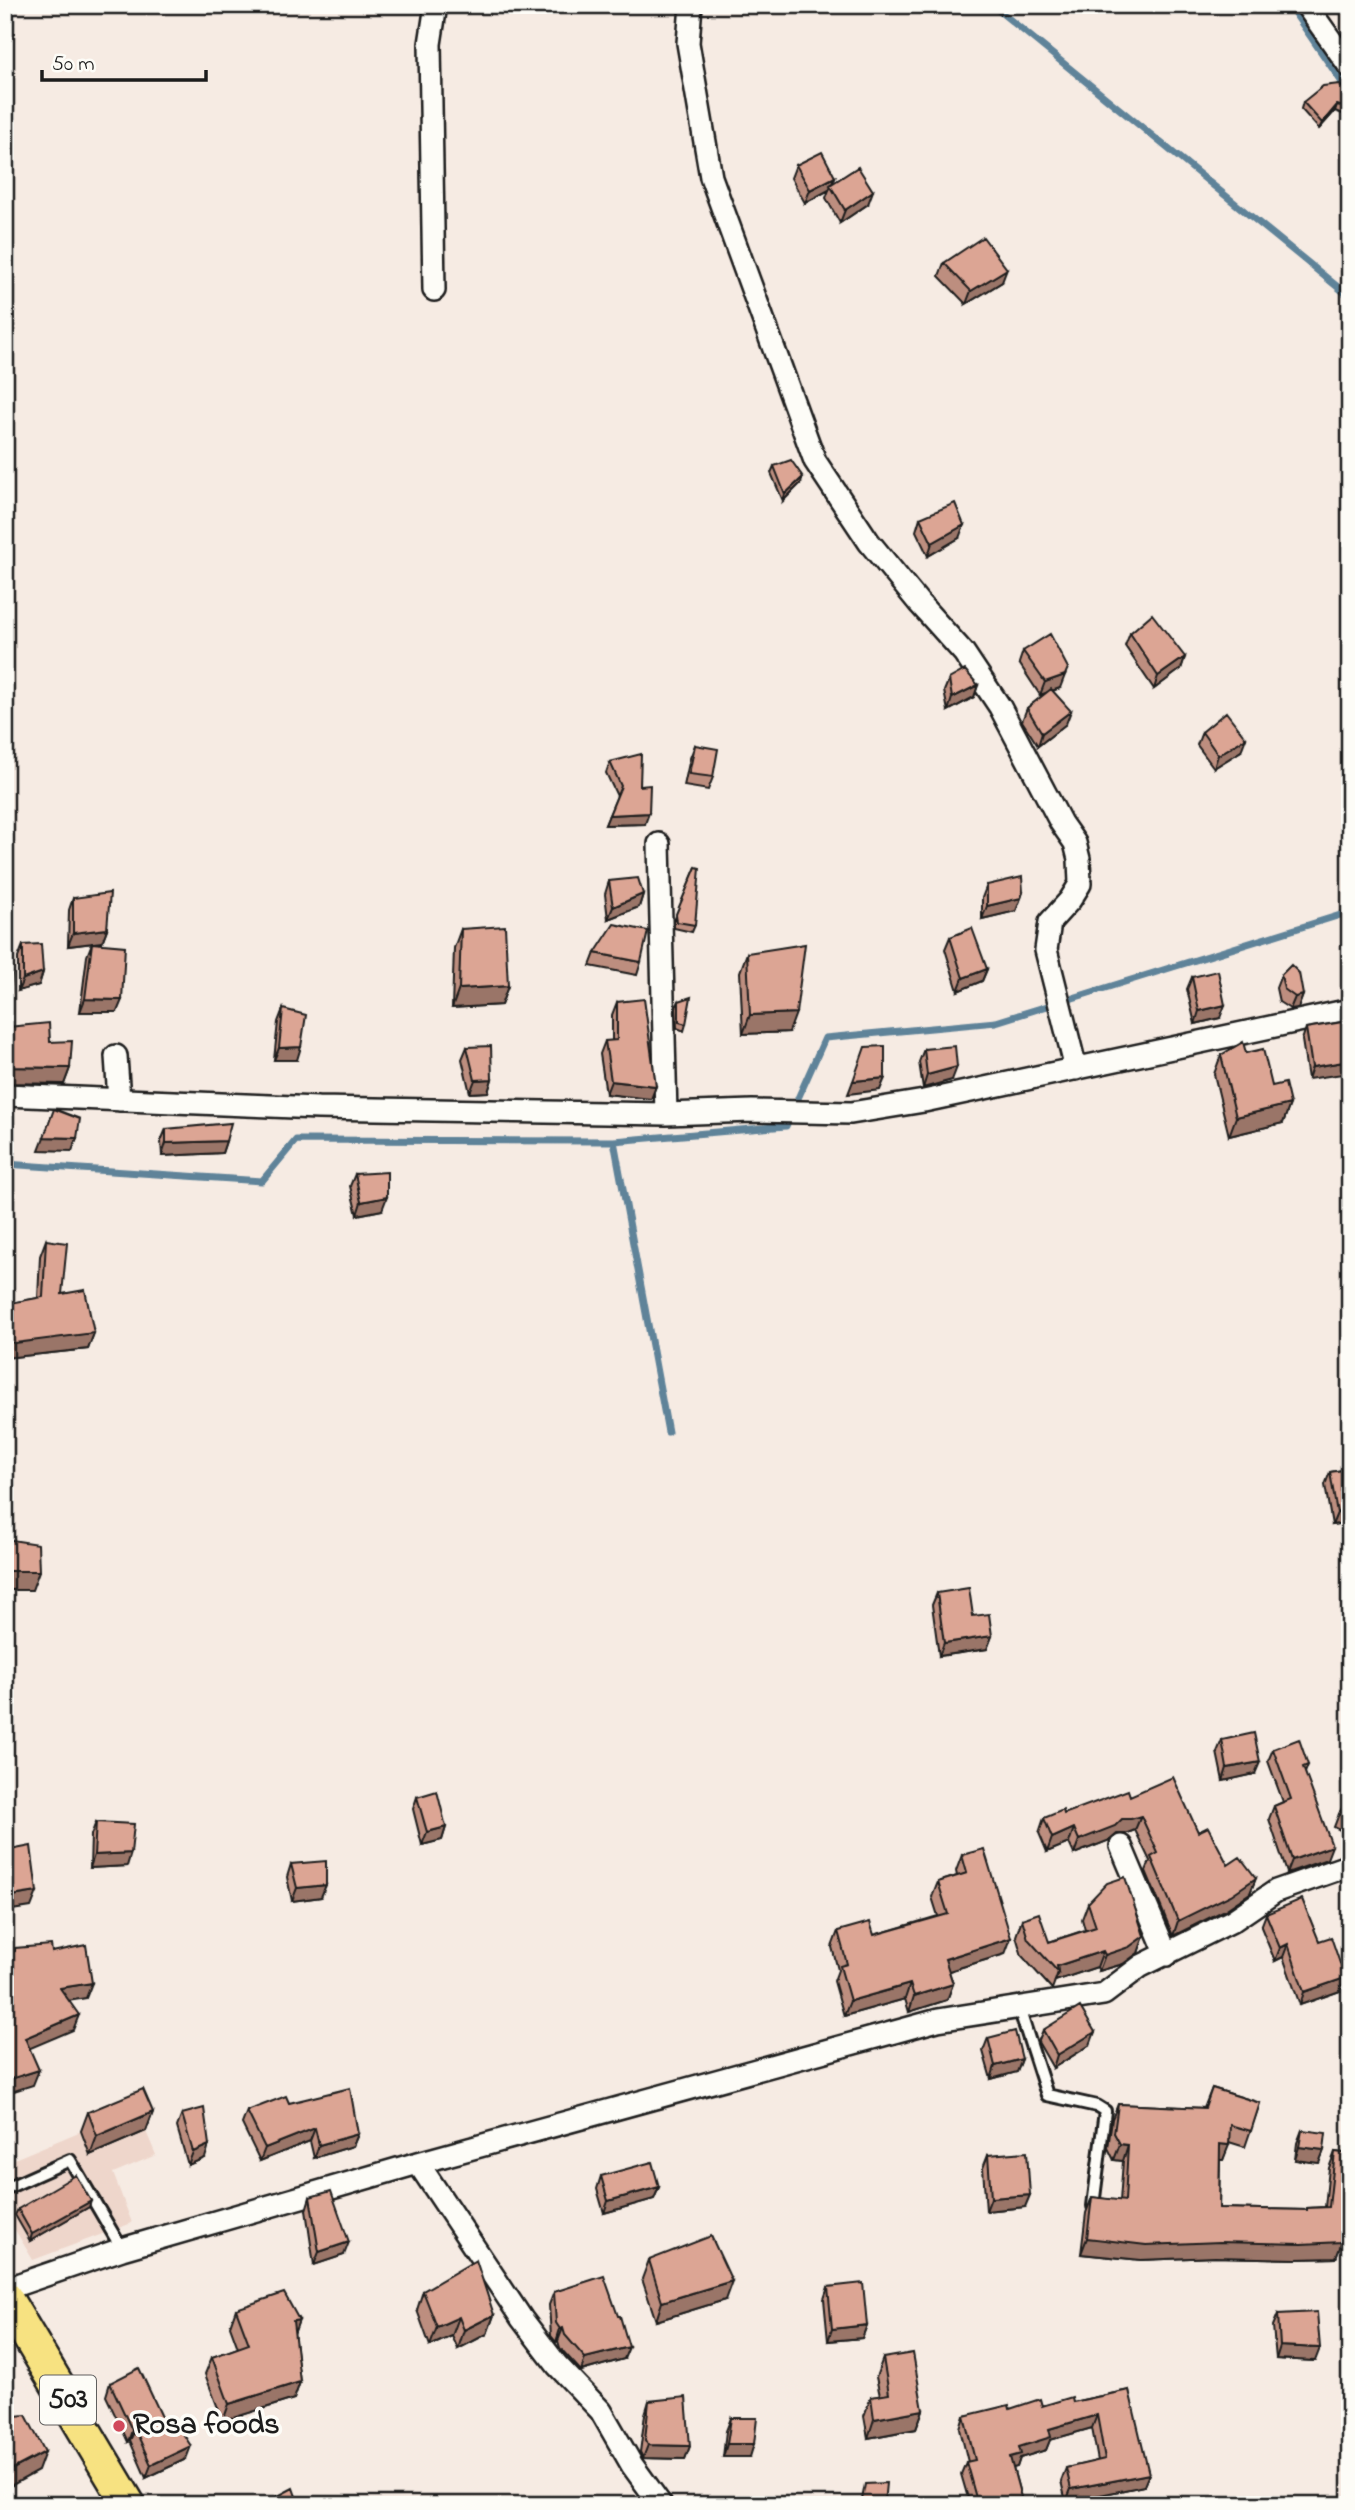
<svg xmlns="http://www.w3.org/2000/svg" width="1355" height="2510" font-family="'Indie Flower',sans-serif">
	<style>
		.built { fill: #eed6cb }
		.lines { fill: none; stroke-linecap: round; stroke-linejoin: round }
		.stream { stroke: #5f8399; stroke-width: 7 }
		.service-casing { stroke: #1c1c1c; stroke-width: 16 }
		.minor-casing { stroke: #1c1c1c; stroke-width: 26 }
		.primary-casing { stroke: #1c1c1c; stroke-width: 37 }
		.service { stroke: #fdfcf7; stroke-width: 10 }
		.minor { stroke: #fdfcf7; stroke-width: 21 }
		.primary { stroke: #f7e281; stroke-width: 32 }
		.wall { fill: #bd8e7f; stroke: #1c1c1c; stroke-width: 2 }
		.shaded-wall { fill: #9a7468; stroke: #1c1c1c; stroke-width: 2 }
		.building { fill: #dca594; stroke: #1c1c1c; stroke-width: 2 }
		.poi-dot { fill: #d1495b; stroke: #fdfcf7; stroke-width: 2.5 }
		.labels { text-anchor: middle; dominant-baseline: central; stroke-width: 7; stroke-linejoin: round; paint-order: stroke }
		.shield { fill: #fdfcf7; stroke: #605f5e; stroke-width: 2 }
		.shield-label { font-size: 28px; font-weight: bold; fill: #1c1c1c }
		.poi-label { font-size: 30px; font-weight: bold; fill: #1c1c1c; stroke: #fdfcf7; text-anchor: start }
	</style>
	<rect width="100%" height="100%" fill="#f6ebe3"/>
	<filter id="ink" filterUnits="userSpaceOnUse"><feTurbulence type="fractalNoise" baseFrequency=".0143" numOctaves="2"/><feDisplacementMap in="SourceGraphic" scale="14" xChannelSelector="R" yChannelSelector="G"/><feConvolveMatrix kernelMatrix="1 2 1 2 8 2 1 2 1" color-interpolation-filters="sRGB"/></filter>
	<g filter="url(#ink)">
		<!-- built -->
		<path class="built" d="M136,2108L156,2155L113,2173L132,2223L33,2260L5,2213V2163Z"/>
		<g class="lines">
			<!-- stream -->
			<path class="stream" d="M992,5L1350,297
				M1289,5L1350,94
				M1073,998L1350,912
				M795,1105L825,1038L996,1022L1054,1004
				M614,1141L668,1432
				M5,1164L262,1181L296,1140L614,1141L786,1126L789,1119"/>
			<!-- service casing -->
			<g class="service-casing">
				<path id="service" d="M1019,2008L1047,2095L1097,2106L1105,2111L1093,2206
					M5,2189L70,2160L122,2249"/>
			</g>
			<!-- minor casing -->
			<g class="minor-casing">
				<path id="minor" d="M691,5L688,43L711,177L815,461L869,542L919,603L964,653L1000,707L1061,823L1075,843L1079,859L1080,884L1070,900L1050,922L1046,950L1076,1069
					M1306,5L1350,67
					M434,290L430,44L436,5
					M659,844L666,1114
					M116,1056L119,1100
					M5,1095L318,1108L666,1114L752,1111L851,1113L924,1101L1350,1010
					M1121,1846L1167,1955
					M418,2163L522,2319L557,2365L601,2411L632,2465L661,2505
					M5,2289L122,2249L418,2163L938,2020L1104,1994L1141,1966L1232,1921L1276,1891L1350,1865"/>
			</g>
			<!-- primary casing -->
			<g class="primary-casing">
				<path id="primary" d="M5,2297L129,2505"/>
			</g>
			<!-- service -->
			<use href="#service" class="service"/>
			<!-- minor -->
			<use href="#minor" class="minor"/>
			<!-- primary -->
			<use href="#primary" class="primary"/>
		</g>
		<!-- wall -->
		<path class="wall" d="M1350,96V117L1335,111L1319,129L1301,109L1303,102Z
			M796,165L835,177L832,185L868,204L840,223L826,198L829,190L805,203L791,178Z
			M944,263L1002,282L966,304L939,276Z
			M774,466L801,483L783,501L771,473Z
			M920,518L959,538L928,556L916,531Z
			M1130,633L1185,657L1181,669L1154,689L1125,646Z
			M1023,651L1060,688L1052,691L1066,724L1038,746L1022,721L1027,708L1046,693L1040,695L1019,663Z
			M949,679L978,685L974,697L948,711L944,691Z
			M1202,732L1241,751L1214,768L1197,745Z
			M695,745L713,777L708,790L684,786L690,758Z
			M610,762L640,786L645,824L605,825L617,796L606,773Z
			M696,867L695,925L692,932L674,928V921Z
			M609,881L643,894L639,907L608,919L605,894Z
			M987,885L1023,892L1016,911L982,919V898Z
			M73,898L107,929L102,942L93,943L117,1012H80L87,956L92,943L68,946L69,910Z
			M461,929L508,986L501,1005L452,1008L454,948Z
			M950,937L987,969L982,981L958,991L945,949Z
			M23,945L43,972L39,985L18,991V958Z
			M595,953L641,962L637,975L590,966Z
			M747,953L789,1032L743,1034L740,972Z
			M5,972L8,1027L50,1042L70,1068L64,1084L5,1083Z
			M1281,975L1303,995L1298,1008L1290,1009L1279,1002L1276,988Z
			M1192,977L1220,1018L1195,1024L1187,989Z
			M679,1001L686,1024L684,1031L677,1028L676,1007Z
			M617,1002L656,1086L651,1099L606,1094L600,1054L605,1041H612V1015Z
			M283,1009L297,1060H274L278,1022Z
			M1350,1014L1308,1079L1302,1040L1306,1028L1341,1022L1344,1015Z
			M467,1047L492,1079L488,1092L470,1093L462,1059Z
			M924,1049L952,1080L923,1088L919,1062Z
			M1246,1053L1272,1086L1290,1104L1283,1123L1229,1136L1214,1074L1221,1055Z
			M166,1129L226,1141L222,1153L162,1156L161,1141Z
			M355,1174L382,1210L357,1215L350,1186Z
			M46,1240L62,1294L94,1333L88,1349L5,1358V1304L38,1298L40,1256Z
			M1350,1469V1522L1332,1525L1325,1485L1330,1472Z
			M937,1593L973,1616L992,1636L987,1649L939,1656L932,1605Z
			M1222,1740L1255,1774L1223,1781L1217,1752Z
			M1273,1749L1308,1765L1305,1773L1327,1859L1287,1873L1269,1819L1274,1806L1283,1802L1268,1761Z
			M1350,1793V1835L1334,1827L1339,1814Z
			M1130,1796L1198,1832L1228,1865L1256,1878L1250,1893L1225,1910L1173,1936L1146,1871L1150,1861L1135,1830L1125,1834H1117L1110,1840L1074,1854L1069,1843L1047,1852L1039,1833L1044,1818L1064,1814Z
			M417,1797L446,1827L442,1840L422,1845L413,1809Z
			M96,1822L127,1866L90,1868L91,1835Z
			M962,1855L1005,1954L949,1971L953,1984L947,2000L909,2012L905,1999L844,2016L834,1981L838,1970L832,1947L838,1931L874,1935L938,1916L932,1897L938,1882L957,1876L956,1871Z
			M291,1864L321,1897L292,1901L287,1877Z
			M1088,1903L1144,1936L1138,1953L1123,1964L1099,1971L1097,1967L1055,1981L1052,1989L1022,1956L1016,1936L1022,1919L1049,1942L1085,1930L1082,1919Z
			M1266,1914L1340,1991L1300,2005L1283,1957L1275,1961L1261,1927Z
			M1043,2030L1090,2045L1053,2068L1038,2042Z
			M988,2038L1022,2059L1017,2072L991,2079L983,2051Z
			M1212,2088L1260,2103L1245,2147L1229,2142L1223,2160H1220L1219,2208L1306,2210L1307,2208L1325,2207L1329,2168L1335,2152L1350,2154V2242L1342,2241L1336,2258L1296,2259L1215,2257L1141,2260L1081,2254L1086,2213L1092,2197L1120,2201L1123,2161L1114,2160L1108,2148L1112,2119L1118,2104L1204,2108Z
			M289,2103L358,2134L353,2146L314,2158L310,2141L260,2161L242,2124L247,2111Z
			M88,2112H153L146,2131L90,2155L81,2131Z
			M182,2114L205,2158L188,2165L177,2127Z
			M1302,2130L1324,2150L1319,2163L1295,2160L1297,2143Z
			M988,2155L1025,2207L986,2211L983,2168Z
			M601,2176L659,2187L654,2199L604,2213L597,2189Z
			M310,2197L344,2255L314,2265L306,2210Z
			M89,2207L30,2241L15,2215L18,2209Z
			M649,2260L725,2300L656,2321L642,2279Z
			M828,2287L867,2325L862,2338L828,2341L824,2299Z
			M423,2291L494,2315L487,2334L458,2349L452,2336L430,2346L417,2310Z
			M554,2292L624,2359L581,2371L560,2348L558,2341L556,2342L551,2336L549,2305Z
			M236,2309L299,2320L294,2333L300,2382L294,2399L223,2421L205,2374L212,2357L238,2348L230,2326Z
			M1278,2314L1315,2361L1276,2359L1273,2326Z
			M883,2358L923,2410L916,2429L868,2438L864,2416L871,2397L880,2396L876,2377Z
			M110,2383L169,2432L186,2459L146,2478L130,2441L128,2442L106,2396Z
			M1129,2390L1144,2486L1066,2502L1061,2481L1066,2468L1098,2461L1092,2428L1050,2440L1046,2450L1020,2458L1017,2467L1013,2468L1023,2505H970L961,2474L966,2462H968L960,2429L964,2416L1010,2409L1073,2402Z
			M649,2401L690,2446L685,2459L643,2458L640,2452L645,2414Z
			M731,2418L750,2457H723L726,2431Z"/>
		<!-- shaded-wall -->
		<path class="shaded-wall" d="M1337,105L1335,111L1319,129L1322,123Z
			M835,177L829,190L805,203L810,190Z
			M873,191L868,204L840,223L845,210Z
			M1007,269L1002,282L966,304L971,291Z
			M803,477L801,483L783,501L785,494Z
			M964,525L959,538L928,556L932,543Z
			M1185,657L1181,669L1154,689L1158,676Z
			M1065,675L1060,688L1040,695L1045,682Z
			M978,685L974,697L948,711L952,698Z
			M1071,711L1066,724L1038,746L1042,733Z
			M1246,738L1241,751L1214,768L1218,755Z
			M649,813L645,824L605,825L609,815Z
			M643,894L639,907L608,919L613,907Z
			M1021,898L1016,911L982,919L987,906Z
			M107,929L102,942L68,946L73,933Z
			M987,969L982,981L958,991L963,978Z
			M43,972L39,985L18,991L23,979Z
			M508,986L501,1005L452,1008L459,989Z
			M1303,995L1298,1008L1290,1009L1295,997Z
			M85,999L122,1000L117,1012H80Z
			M1225,1005L1220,1018L1195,1024L1199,1011Z
			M796,1013L789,1032L743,1034L750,1015Z
			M301,1047L297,1060H274L279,1048Z
			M1350,1061V1073L1308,1079L1312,1067Z
			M7,1067L70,1068L64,1084L5,1083V1072Z
			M957,1067L952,1080L923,1088L927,1075Z
			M885,1078L880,1090L848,1094L853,1081Z
			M492,1079L488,1092L470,1093L475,1080Z
			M611,1081L656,1086L651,1099L606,1094Z
			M1290,1104L1283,1123L1229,1136L1236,1117Z
			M44,1137L77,1138L72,1151L39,1150Z
			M226,1141L222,1153L162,1156L166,1143Z
			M387,1197L382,1210L357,1215L361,1202Z
			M94,1333L88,1349L5,1358V1341Z
			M1350,1510V1522L1332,1525L1337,1513Z
			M5,1571H39L32,1590H5Z
			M992,1636L987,1649L939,1656L944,1643Z
			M1260,1762L1255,1774L1223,1781L1227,1768Z
			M1141,1816L1135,1830L1125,1834H1117L1110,1840L1074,1854L1079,1840L1122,1819Z
			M446,1827L442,1840L422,1845L427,1832Z
			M1074,1828L1069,1843L1047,1852L1052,1838Z
			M1332,1846L1327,1859L1287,1873L1292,1860Z
			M131,1853L127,1866L90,1868L94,1855Z
			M1256,1878L1250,1893L1225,1910L1173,1936L1178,1921Z
			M326,1885L321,1897L292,1901L297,1888Z
			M37,1892L31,1907L5,1911V1897Z
			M1144,1936L1138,1953L1123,1964L1099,1971L1105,1955Z
			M1011,1938L1005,1954L939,1974L945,1959Z
			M1288,1944L1283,1957L1275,1961L1280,1948Z
			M1103,1951L1097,1967L1055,1981L1058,1972L1057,1966Z
			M1345,1978L1340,1991L1300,2005L1304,1992Z
			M92,1983L86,1998L55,2003L60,1988Z
			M910,1984L905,1999L844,2016L850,2001Z
			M953,1984L947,2000L909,2012L914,1996Z
			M79,2015L73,2030L19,2053L25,2038Z
			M1095,2032L1090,2045L1053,2068L1057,2055Z
			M1022,2059L1017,2072L991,2079L995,2066Z
			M39,2070L33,2085L5,2094V2084L7,2080Z
			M153,2112L146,2131L90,2155L97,2136Z
			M315,2128L310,2141L260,2161L265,2148Z
			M358,2134L353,2146L314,2158L319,2145Z
			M1120,2144L1128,2145L1123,2161L1114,2160Z
			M1220,2144L1229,2145L1223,2160H1214Z
			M209,2145L205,2158L188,2165L193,2152Z
			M1299,2147L1324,2150L1319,2163L1295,2160Z
			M659,2187L654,2199L604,2213L608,2201Z
			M1030,2195L1025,2207L986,2211L991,2198Z
			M91,2201L89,2207L30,2241L32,2234Z
			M1087,2238L1220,2242H1342L1336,2258L1296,2259L1215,2257L1141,2260L1081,2254Z
			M349,2242L344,2255L314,2265L319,2252Z
			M732,2281L725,2300L656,2321L662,2302Z
			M494,2315L487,2334L458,2349L464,2330Z
			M459,2317L452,2336L430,2346L437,2327Z
			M299,2320L293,2337V2321Z
			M867,2325L862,2338L828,2341L832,2329Z
			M563,2328L558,2341L556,2342L560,2329Z
			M1280,2346L1320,2348L1315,2361L1276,2359Z
			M629,2347L624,2359L581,2371L585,2358Z
			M300,2382L294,2399L223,2421L229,2404Z
			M923,2410L916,2429L868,2438L874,2419Z
			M1097,2415L1092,2428L1050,2440L1046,2450L1020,2458L1017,2467L1005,2470L1010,2457L1019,2447L1049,2429Z
			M135,2429L130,2441L128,2442L132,2430Z
			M727,2444H754L750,2457H723Z
			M648,2445L690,2446L685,2459L643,2458Z
			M191,2446L186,2459L146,2478L151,2465Z
			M45,2452L38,2471L5,2489V2473Z
			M1149,2474L1144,2486L1066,2502L1071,2489Z"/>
		<!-- building -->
		<path class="building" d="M1339,84L1350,96V109L1337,105L1322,123L1303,102L1323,86Z
			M822,152L835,177L810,190L796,165Z
			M858,167L873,191L845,210L830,185Z
			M983,237L1007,269L971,291L944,263Z
			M791,460L803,477L785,494L774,466Z
			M955,503L964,525L932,543L920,518Z
			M1152,614L1185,657L1158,676L1130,633Z
			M1050,634L1068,668L1065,675L1045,682L1023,651Z
			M965,670L978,685L952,698L949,679Z
			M1051,689L1071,711L1042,733L1027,708Z
			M1226,712L1246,738L1218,755L1202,732Z
			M695,745L718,749L713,777L689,774Z
			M641,754L640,786L650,785L649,813L609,815L621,786L610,762Z
			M696,867L700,868L695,925L677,922L676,914Z
			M1022,877L1023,892L1021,898L987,906V885Z
			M638,878L643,894L613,907L609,881Z
			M110,893L107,929L73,933V898Z
			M614,924L648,931L641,962L595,953Z
			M505,926L508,986L459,989L461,929Z
			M972,928L987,969L963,978L950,937Z
			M92,943L125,946L122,1000L85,999Z
			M41,944L43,972L23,979V945Z
			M805,944L796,1013L750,1015L747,953Z
			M1291,965L1299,973L1303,995L1295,997L1284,989L1281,975Z
			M1218,971L1225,1005L1199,1011L1192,977Z
			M5,972H12L8,1034H5Z
			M691,997L686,1024L679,1022V1001Z
			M644,999L656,1086L611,1081L605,1041L617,1040V1002Z
			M283,1009L306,1015L301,1047L279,1048Z
			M1350,1014V1061L1312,1067L1306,1028L1342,1022L1344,1015Z
			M49,1023L50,1042L72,1041L70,1068L7,1067L8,1027Z
			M1243,1042L1246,1053L1263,1049L1272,1086L1285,1083L1290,1104L1236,1117L1221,1055Z
			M491,1046L492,1079L475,1080L467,1047Z
			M885,1046V1078L853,1081L865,1047Z
			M955,1046L957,1067L927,1075L924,1049Z
			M54,1109L80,1119L77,1138L44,1137Z
			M231,1123L226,1141L166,1143V1129Z
			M387,1172V1197L361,1202L355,1174Z
			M46,1240L67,1243L62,1294L85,1290L94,1333L15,1343L5,1341V1304L43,1297Z
			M1350,1469V1510L1337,1513L1330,1472Z
			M5,1539L38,1544L39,1571H5Z
			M969,1588L973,1616L989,1614L992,1636L944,1643L937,1593Z
			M1254,1733L1260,1762L1227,1768L1222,1740Z
			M1299,1739L1308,1765L1303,1767L1332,1846L1292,1860L1274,1806L1291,1799L1273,1749Z
			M1173,1777L1198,1832L1208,1827L1228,1865L1240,1857L1256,1878L1231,1895L1178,1921L1151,1857L1158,1853L1141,1816L1131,1819H1122L1115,1826L1079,1840L1074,1828L1052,1838L1044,1818L1063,1810L1064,1814L1128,1790L1130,1796Z
			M437,1791L446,1827L427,1832L417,1797Z
			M1350,1793V1820L1339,1814Z
			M96,1822L134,1824L131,1853L94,1855Z
			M31,1846L37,1892L5,1897V1851Z
			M984,1849L1011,1938L945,1959L953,1984L914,1996L910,1984L850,2001L840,1966L847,1964L838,1931L870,1922L874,1935L948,1914L938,1882L967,1873L962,1855Z
			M326,1861V1885L297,1888L291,1864Z
			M1125,1877L1144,1936L1129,1947L1105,1955L1103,1951L1057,1966L1058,1972L1028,1939L1022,1919L1039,1913L1049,1942L1096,1927L1088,1903L1107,1883Z
			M1302,1899L1319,1941L1331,1937L1345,1978L1304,1992L1288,1944L1280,1948L1266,1914Z
			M51,1945L52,1952L86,1945L92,1983L60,1988L79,2015L25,2038L39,2070L7,2080L5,2077V1955L15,1951V1948Z
			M1080,2007L1095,2032L1057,2055L1043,2030Z
			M1015,2031L1022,2059L995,2066L988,2038Z
			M350,2088L358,2134L319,2145L315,2128L265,2148L247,2111L286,2096L289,2103Z
			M1212,2088L1260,2103L1251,2131L1230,2125L1229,2145L1220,2144L1219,2208L1307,2210V2208L1329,2207L1335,2152L1350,2154V2226L1342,2224V2242L1301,2244L1220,2242L1146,2245L1087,2238L1092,2197L1125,2201L1128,2145L1120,2144L1114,2133L1118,2104L1205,2108Z
			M143,2089L153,2112L97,2136L88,2112Z
			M204,2108L209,2145L193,2152L182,2114Z
			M1302,2130L1326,2133L1324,2150L1299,2147Z
			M1027,2152L1030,2195L991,2198L988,2155Z
			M652,2162L659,2187L608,2201L601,2176Z
			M76,2175L91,2201L32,2234L18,2209Z
			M331,2191L349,2242L319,2252L310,2197Z
			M711,2236L732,2281L662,2302L649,2260Z
			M476,2260L494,2315L464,2330L459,2317L437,2327L423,2291Z
			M604,2276L618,2316H620L629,2347L585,2358L565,2335L563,2328L560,2329L556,2323L554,2292Z
			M863,2283L867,2325L832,2329L828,2287Z
			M284,2293L299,2320L293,2321L300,2382L229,2404L212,2357L249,2344L236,2309Z
			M1317,2312L1320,2348L1280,2346L1278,2314Z
			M913,2353L923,2410L874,2419L871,2397L889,2394L883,2358Z
			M139,2368L169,2432L180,2429L191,2446L151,2465L135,2429L132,2430L110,2383Z
			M1129,2390L1149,2474L1071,2489L1066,2468L1105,2459L1097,2415L1049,2429L1051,2437L1019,2447L1021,2454L1010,2457L1023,2505H978L966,2462L975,2460L964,2416L1009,2405L1010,2409L1040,2399L1042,2406L1072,2397L1073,2402Z
			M686,2397L690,2446L648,2445L645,2440L649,2401Z
			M5,2401L14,2416L26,2415L45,2452L5,2473Z
			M731,2418H757L754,2444H727Z
			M886,2483L884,2504L861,2505L865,2484Z
			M293,2488L299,2505H261Z"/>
	</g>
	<!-- markers -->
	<circle class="poi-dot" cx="119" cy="2426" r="7"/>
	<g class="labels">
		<!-- shield labels -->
		<rect class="shield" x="40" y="2375.5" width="56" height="49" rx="5"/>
		<g class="shield-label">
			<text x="68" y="2400">503</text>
		</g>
		<!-- poi labels -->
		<g class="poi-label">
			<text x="133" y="2426">Rosa foods</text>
		</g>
	</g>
	<!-- margin -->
	<rect width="1355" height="2510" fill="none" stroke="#fdfcf7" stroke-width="28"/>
	<rect x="14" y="14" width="1327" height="2482" fill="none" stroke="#1c1c1c" stroke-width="2.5" filter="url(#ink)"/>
	<!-- scale -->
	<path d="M42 70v10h164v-10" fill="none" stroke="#1c1c1c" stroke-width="3.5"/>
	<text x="52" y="70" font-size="21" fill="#1c1c1c" stroke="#fdfcf7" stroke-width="5" paint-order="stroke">50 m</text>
</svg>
